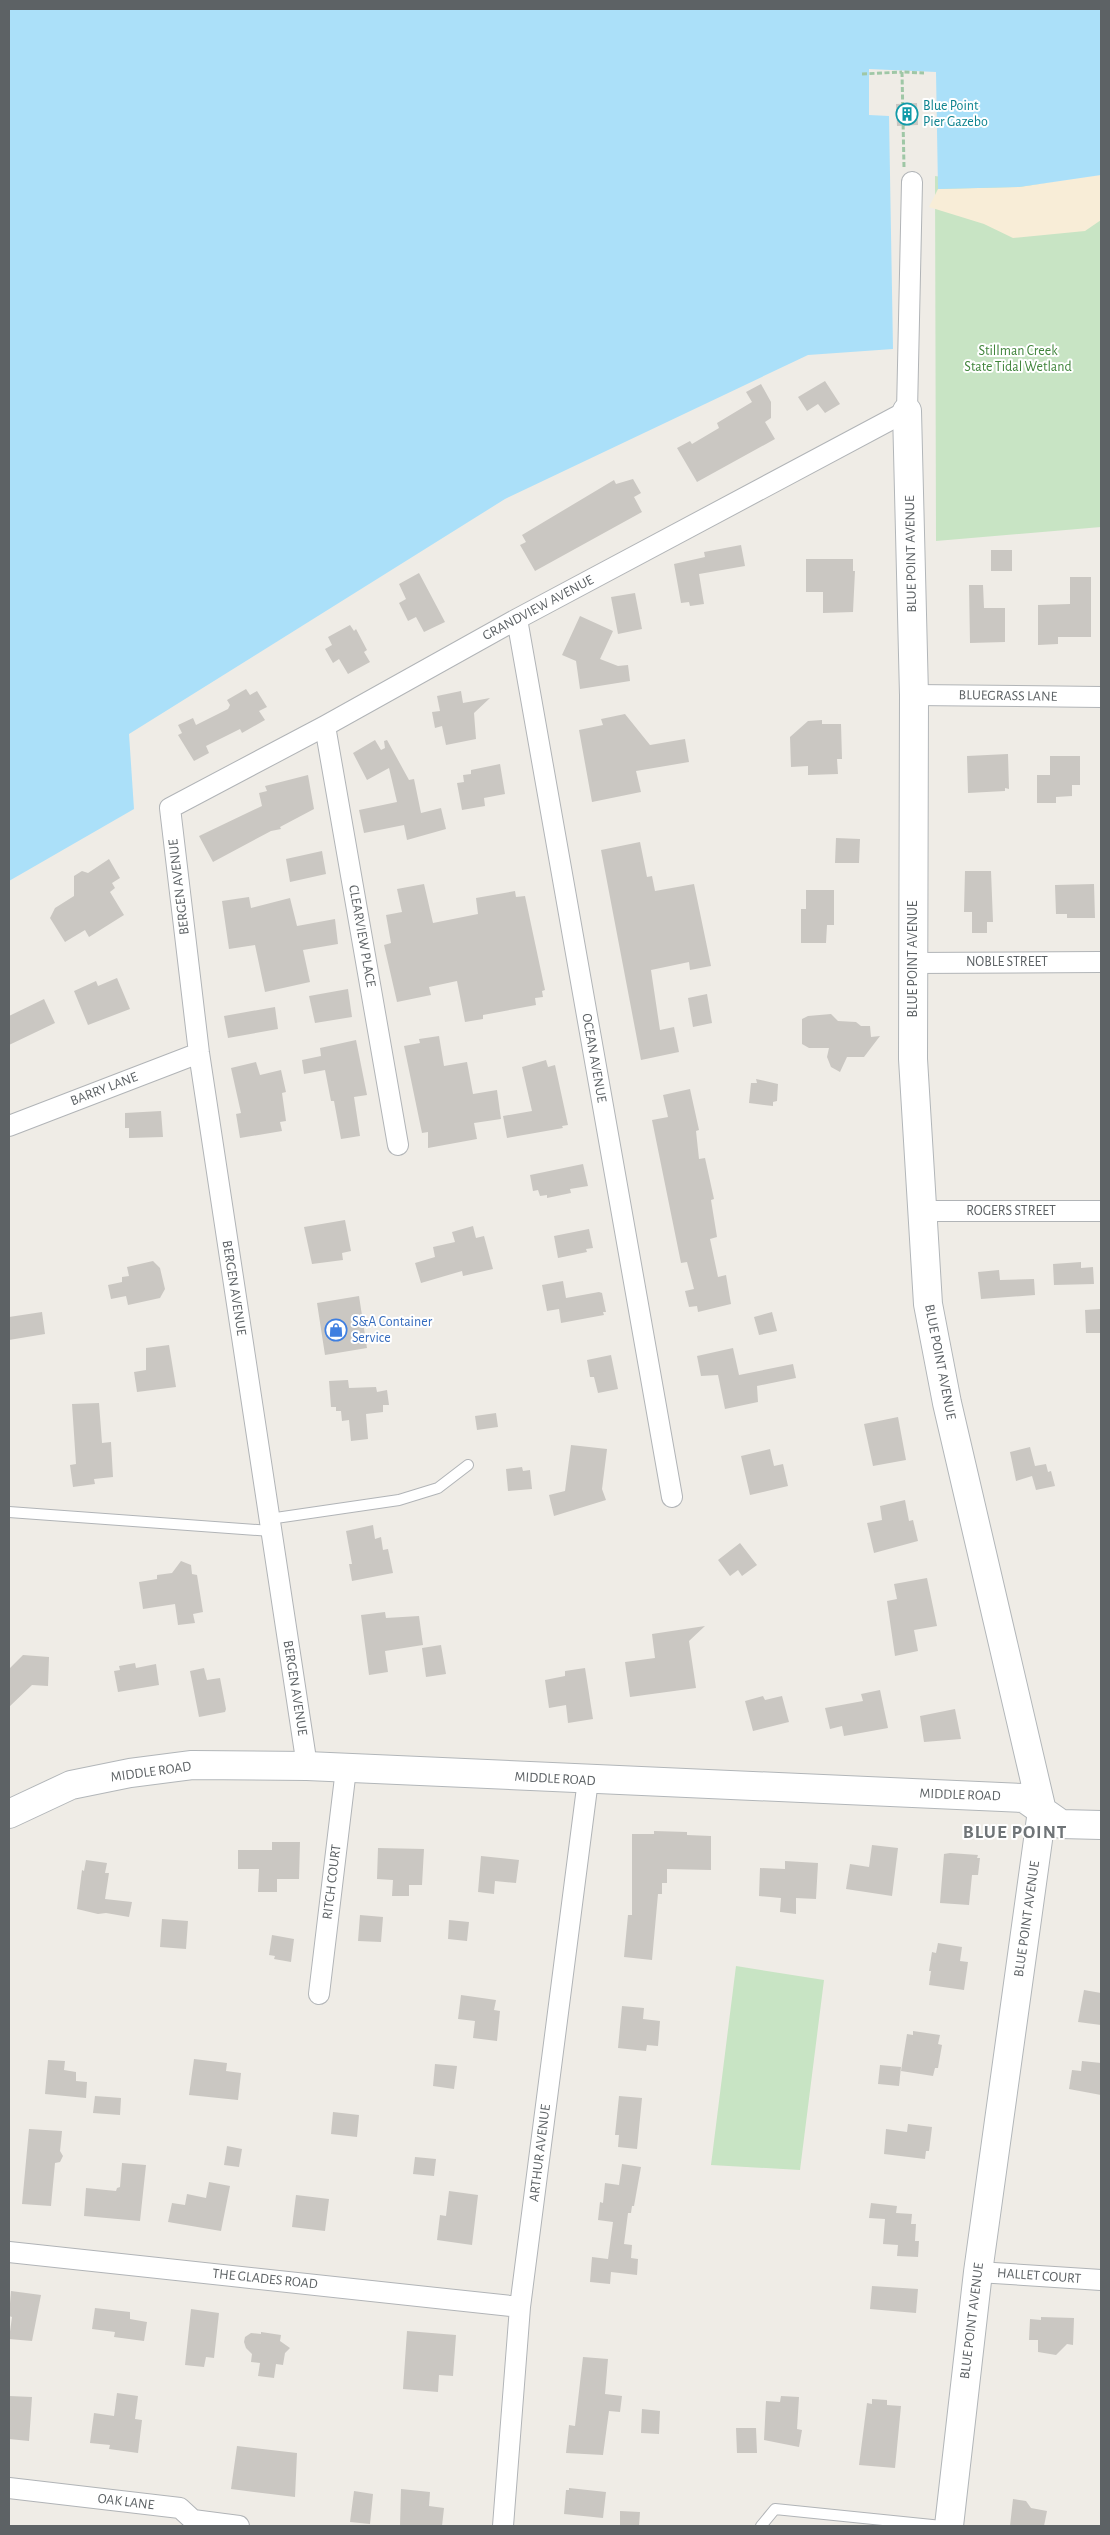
<svg xmlns="http://www.w3.org/2000/svg" width="1110" height="2535" font-family="'Alegreya Sans',sans-serif">
	<style>
		.green { fill: #c8e4c4 }
		.sand { fill: #f8edd7 }
		.water { fill: #abe0f9 }
		.building { fill: #cac7c2 }
		.lines { fill: none; stroke-linecap: round; stroke-linejoin: round }
		.lane-casing { stroke: #b1b4b7; stroke-width: 12 }
		.street-casing { stroke: #b1b4b7; stroke-width: 22 }
		.secondary-casing { stroke: #b2b6b9; stroke-width: 30 }
		.path { stroke: #9fc7a6; stroke-width: 3; stroke-dasharray: 5 2.5; stroke-linecap: butt }
		.lane { stroke: #fff; stroke-width: 10 }
		.street { stroke: #fff; stroke-width: 20 }
		.secondary { stroke: #fff; stroke-width: 28 }
		.labels { text-anchor: middle; dominant-baseline: central; stroke-width: 4; stroke-linejoin: round; paint-order: stroke }
		.culture-label { font-size: 14px; fill: #0d838f; stroke: #fff; text-anchor: start }
		.park-label { font-size: 14px; fill: #41853c; stroke: #fff }
		.street-label { font-size: 14px; fill: #5d6265; stroke: #fff }
		.shop-label { font-size: 14px; fill: #366cbe; stroke: #fff; text-anchor: start }
		.district-label { font-size: 19px; font-weight: bold; letter-spacing: 1px; fill: #6f7477; stroke: #fff }
	</style>
	<rect width="100%" height="100%" fill="#efece6"/>
	<!-- green -->
	<path class="green" d="M935,176L1012,187L1101,178V527L936,541Z
		M736,1966L824,1980L800,2170L711,2165Z"/>
	<!-- sand -->
	<path class="sand" d="M1101,175V220L1085,231L1013,238L984,224L929,207L938,189L1019,187Z"/>
	<!-- water -->
	<path class="water" d="M9,9H1101V175L1019,187L938,189L936,72L869,69V115L889,116L893,349L808,355L505,499L129,734L134,809L9,881Z"/>
	<!-- building -->
	<path class="building" d="M917,103L918,125L897,126L896,104Z
		M825,381L840,404L825,413L818,404L807,411L798,397Z
		M761,384L771,402V418L765,422L775,439L697,482L677,448L690,441L692,444L719,428L717,423L752,402L746,392Z
		M633,479L641,493L634,497L642,512L535,571L520,545L526,542L522,535L614,480L616,484Z
		M741,545L745,566L699,574L704,604L690,606L689,602L681,603L674,564L705,557L704,552Z
		M991,550H1012V571H991Z
		M806,559H853V571H855L853,612L823,613V592H806Z
		M419,573L445,622L424,632L416,617L408,621L399,603L406,599L399,584Z
		M1070,577H1091V637H1058V644L1038,645V605L1070,604Z
		M969,585H983L984,608H1005V642L970,643Z
		M635,593L642,629L618,634L611,597Z
		M580,616L613,631L600,659L618,666L628,665L630,681L580,689L576,661L562,655Z
		M350,625L354,631L356,629L367,650L364,652L370,662L348,674L339,659L333,663L325,649L332,645L328,637Z
		M246,689L250,695L257,691L267,707L259,711L265,720L242,733L240,729L206,746L209,753L194,761L178,735L182,733L178,725L193,718L196,725L228,709L230,705L227,700Z
		M461,691L463,703L490,698L474,713L476,739L446,745L442,726L435,728L432,712L440,711L437,696Z
		M625,714L650,745L685,739L689,762L636,771L641,792L592,802L579,730L603,725L601,719Z
		M822,720V724H841L842,759H837L838,774L808,775V766L791,767L790,737L808,721Z
		M375,740L381,750L385,748L384,741L387,740L409,780L414,779L421,813L441,808L446,829L407,840L404,825L364,833L359,810L397,802L389,768L367,780L353,753Z
		M1008,754L1009,789L1005,788V791L968,793L967,756Z
		M1050,756H1080V785H1072V796L1056,797V803H1037V775H1050Z
		M500,764L505,794L484,798L485,806L462,810L457,783L464,782L463,775L471,774V770Z
		M308,775L314,809L280,827L281,829L271,831L213,862L199,836L262,806L259,793L267,791L265,786Z
		M836,838L860,839L859,863H835Z
		M640,842L647,877L652,876L655,891L694,884L711,966L690,970L689,962L651,970L660,1030L674,1027L679,1052L641,1060L601,850Z
		M322,851L326,874L290,882L286,859Z
		M109,859L120,878L112,883L115,888L110,892L124,915L89,937L85,930L65,942L50,918L55,908L74,896V876L82,871L88,873Z
		M965,871H991L993,922H987V933H972V912H964Z
		M424,884L433,923L478,914L476,898L515,891L516,897L525,896L545,990L542,991L543,997L535,998L536,1005L483,1015V1019L465,1022L457,981L429,987L431,995L397,1002L384,945L391,943L386,915L402,912L397,889Z
		M1094,884L1095,918H1067V914H1056L1055,885Z
		M806,890H834V925H827L826,943H801V909H806Z
		M249,897L251,908L290,898L297,926L335,919L338,944L303,950L310,982L265,992L255,945L229,949L222,901Z
		M117,978L130,1009L88,1025L74,991L96,981L98,986Z
		M348,989L352,1017L315,1023L309,996Z
		M707,994L712,1023L693,1027L688,998Z
		M44,999L55,1023L9,1045V1016Z
		M275,1007L278,1029L228,1038L224,1016Z
		M831,1014L838,1021L856,1022L861,1026H870L871,1037L880,1036L864,1057H847L840,1072L831,1067L827,1057L829,1048H809L802,1044V1019L808,1016Z
		M439,1036L444,1066L467,1062L473,1094L497,1090L501,1119L474,1123L477,1139L428,1148V1132L422,1133L404,1046L420,1043L419,1039Z
		M356,1040L367,1095L354,1097L360,1136L341,1139L334,1101H331L325,1070L304,1074L302,1060L321,1056L320,1048Z
		M546,1060L548,1067L555,1065L568,1125L562,1126L563,1128L507,1138L503,1116L532,1111L522,1067Z
		M256,1062L260,1075L281,1070L286,1092L282,1093L286,1121L280,1122L282,1131L240,1138L236,1114L241,1113L231,1068Z
		M756,1079L778,1084L777,1101L773,1102V1106L749,1103L751,1083H757Z
		M690,1089L699,1130L696,1131L699,1159L705,1158L714,1199L711,1200L717,1237L710,1239L718,1277L726,1275L731,1304L698,1312L697,1306L689,1307L685,1291L694,1289L687,1262L681,1263L652,1120L668,1117L663,1095Z
		M161,1111L163,1137L129,1138V1128H125V1113Z
		M583,1164L588,1186L570,1189L571,1193L547,1198V1195L540,1196L538,1190L533,1191L530,1175Z
		M345,1220L351,1251L342,1253L343,1260L312,1264L304,1227Z
		M473,1226L476,1238L484,1236L493,1269L463,1276L462,1271L421,1283L415,1263L435,1257L433,1247L455,1242L452,1232Z
		M589,1229L593,1248L586,1249L587,1252L558,1258L554,1236Z
		M153,1261L160,1268L165,1289L160,1298L128,1305L126,1296L111,1299L108,1285L122,1282V1277L129,1276L127,1267Z
		M1081,1262V1268L1093,1267L1094,1284L1054,1285L1053,1264Z
		M999,1270L1000,1280L1034,1279L1035,1295L981,1299L978,1272Z
		M563,1281L566,1298L599,1292L602,1293L606,1312H603L604,1315L561,1323L559,1309L547,1311L542,1285Z
		M359,1296L367,1348L325,1355L317,1303Z
		M1101,1309V1333H1086L1085,1310Z
		M42,1312L45,1334L9,1340V1317Z
		M772,1312L777,1331L759,1335L754,1317Z
		M169,1345L176,1387L137,1392L134,1372L146,1370V1348Z
		M733,1348L739,1375L793,1364L796,1378L757,1386L758,1402L725,1409L718,1375L701,1376L697,1356Z
		M611,1355L618,1389L598,1393L594,1377H590L587,1360Z
		M348,1380L349,1388L376,1387L377,1392L387,1390L389,1405H383V1412L366,1414L368,1439L351,1441L349,1420L342,1421L341,1411H336V1407H331L329,1381Z
		M99,1403L102,1443L111,1442L113,1477L94,1479L95,1484L73,1487L70,1465L76,1464L72,1404Z
		M496,1413L498,1427L477,1430L475,1416Z
		M898,1417L906,1460L873,1466L864,1424Z
		M571,1445L607,1449L602,1489L606,1500L554,1516L549,1495L565,1491Z
		M1030,1447L1035,1466L1046,1464L1048,1472L1051,1471L1055,1486L1036,1490L1032,1476L1016,1481L1010,1452Z
		M770,1449L774,1466L783,1464L788,1486L750,1495L741,1456Z
		M522,1467L523,1471L530,1470L532,1489L508,1491L506,1469Z
		M905,1500L909,1521L913,1520L918,1541L874,1553L867,1523L882,1520L880,1506Z
		M373,1525L375,1539L381,1537L383,1550L388,1549L393,1573L352,1581L349,1564H352L346,1531Z
		M740,1543L757,1565L742,1576L738,1570L730,1576L718,1560Z
		M181,1561L191,1565L192,1574L197,1575L203,1612L193,1614L195,1623L178,1625L175,1604L143,1609L139,1582L157,1579V1575L172,1573Z
		M927,1578L937,1626L914,1630L918,1651L895,1656L887,1601L897,1599L894,1584Z
		M385,1612L386,1618L419,1616L423,1645L385,1651L388,1672L369,1675L361,1615Z
		M705,1626L689,1641L696,1688L630,1697L625,1662L655,1658L652,1634Z
		M441,1645L446,1674L426,1677L422,1648Z
		M23,1655L49,1657L48,1686L32,1685L9,1707V1669Z
		M135,1663L136,1668L156,1664L159,1685L118,1692L114,1671L120,1670L119,1666Z
		M204,1668L207,1680L220,1678L226,1709L225,1712L199,1717L190,1671Z
		M585,1668L593,1719L568,1723L566,1705L549,1708L545,1680L565,1676V1671Z
		M880,1690L888,1728L844,1736L842,1726L830,1729L825,1708L863,1701L861,1694Z
		M763,1696L765,1700L782,1696L789,1722L753,1731L745,1701Z
		M955,1709L961,1739L924,1742L920,1716Z
		M654,1831L687,1832V1835L711,1836V1870L667,1869V1883H662V1894H658L652,1960L624,1957L628,1915H632V1834H654Z
		M272,1842H300L299,1879H277V1892H258L259,1869H238V1850H272Z
		M872,1845L898,1848L892,1896L846,1889L850,1864L869,1867Z
		M378,1848L424,1849L422,1885H409V1896H392L393,1880L377,1879Z
		M950,1853L978,1855L977,1858H980L978,1875H972L969,1905L940,1903L944,1854Z
		M481,1856L519,1860L516,1883L495,1881L494,1894L478,1892Z
		M86,1860L107,1863L105,1873H109L105,1899L132,1902L129,1917L106,1913L98,1914L77,1909L82,1870L84,1871Z
		M785,1861L818,1863L816,1899L796,1898V1914L780,1912L781,1898L759,1896L760,1868L785,1869Z
		M360,1915L383,1917L381,1942L358,1941Z
		M162,1919L188,1921L186,1949L160,1947Z
		M449,1920L469,1922L467,1941L448,1939Z
		M272,1935L294,1939L291,1962L274,1959L275,1956L269,1955Z
		M938,1943L962,1947L960,1961L968,1962L964,1990L929,1985L931,1971H929L932,1952L936,1953Z
		M1084,1990L1101,1993V2025L1078,2022Z
		M461,1995L496,2000L494,2010L500,2011L497,2041L473,2038L475,2021L458,2019Z
		M622,2006L644,2008L643,2019L660,2021L658,2046L647,2045L646,2051L618,2048Z
		M913,2031L940,2035L938,2044L942,2045L938,2068H935L933,2076L901,2071L907,2034L913,2035Z
		M194,2059L227,2063L226,2071L241,2073L238,2100L189,2095Z
		M48,2060L65,2061L64,2070L76,2072V2081L87,2082L86,2098L45,2094Z
		M1082,2061L1101,2063V2095L1069,2089L1072,2070L1081,2071Z
		M435,2064L457,2066L454,2089L433,2086Z
		M880,2065L901,2067L899,2086L878,2084Z
		M95,2096L121,2098L120,2115L93,2113Z
		M619,2096L642,2098L637,2149L618,2147L619,2135H615Z
		M333,2112L359,2115L357,2137L331,2134Z
		M908,2124L932,2127L929,2151H926L925,2159L884,2154L886,2129L907,2132Z
		M29,2129L62,2131L60,2151L63,2156L60,2162L55,2163L51,2206L22,2204Z
		M227,2146L242,2149L239,2167L224,2165Z
		M415,2157L436,2159L434,2176L413,2174Z
		M122,2163L146,2165L140,2221L84,2216L86,2188L116,2191L117,2188L120,2187Z
		M622,2164L641,2167L634,2206H632L631,2213H628L624,2244L632,2245L631,2258L638,2259L637,2275L611,2272L610,2284L590,2282L592,2257L608,2259L613,2222L598,2220L600,2202L603,2203L605,2183L619,2185Z
		M209,2182L230,2186L221,2231L168,2222L172,2203L185,2205L187,2194L206,2198Z
		M449,2191L478,2195L472,2245L437,2240L440,2215L446,2216Z
		M296,2195L329,2199L325,2231L292,2227Z
		M871,2203L897,2206L896,2213L912,2214L911,2224H916L915,2241H919L918,2257L897,2256L898,2245L883,2244L885,2219L869,2218Z
		M872,2286L918,2289L916,2313L870,2309Z
		M11,2291L41,2295L32,2341L9,2339L12,2317L9,2316Z
		M95,2308L130,2312V2319L147,2322L144,2341L114,2337L115,2332L92,2329Z
		M191,2309L219,2313L214,2358L206,2357L204,2367L185,2365Z
		M1041,2317L1074,2318L1073,2345L1067,2344L1056,2355L1038,2352V2340H1029L1030,2319L1041,2320Z
		M407,2331L456,2335L453,2376L439,2375L438,2392L403,2389Z
		M261,2332L281,2335L280,2341L290,2348L285,2353L283,2365L276,2364L274,2378L258,2376L260,2363L251,2362L252,2354L246,2348L244,2342L245,2337L251,2333L261,2334Z
		M583,2357L608,2359L605,2394L622,2396L620,2412L609,2411L603,2455L566,2453L569,2425L575,2426Z
		M117,2393L138,2396L135,2419L142,2420L138,2453L109,2449L110,2445L90,2443L94,2413L114,2416Z
		M9,2396L32,2397L29,2441L9,2439Z
		M781,2396L799,2397L797,2429L802,2430L799,2447L764,2440L766,2401L780,2402Z
		M872,2399L887,2400V2405L901,2406L895,2468L859,2465L867,2403L872,2404Z
		M642,2409L660,2411L659,2434L641,2433Z
		M736,2428H756L757,2453H737Z
		M237,2446L297,2453L295,2497L231,2489Z
		M569,2488L606,2492L603,2518L564,2514L566,2490H569Z
		M401,2489L430,2492L429,2506L444,2508L442,2526H400Z
		M354,2491L373,2494L370,2524L350,2522Z
		M1013,2499L1026,2501L1031,2508L1047,2511L1044,2526H1010Z
		M620,2511L640,2512L639,2526H620Z"/>
	<g class="lines">
		<!-- lane casing -->
		<g class="lane-casing">
			<path id="lane" d="M9,1512L271,1531
				M269,1519L399,1500L438,1488L468,1465
				M761,2526L775,2509L942,2526"/>
		</g>
		<!-- street casing -->
		<g class="street-casing">
			<path id="street" d="M517,619L672,1497
				M914,695L1101,697
				M325,726L398,1145
				M913,963L1101,962
				M9,1126L199,1053
				M922,1211H1101
				M307,1766L199,1053L170,808L325,726L517,619L907,411L912,182
				M319,1994L346,1769
				M9,2252L520,2307
				M978,2272L1101,2280
				M9,2488L180,2508L193,2520L239,2526
				M503,2526L520,2307L588,1780"/>
		</g>
		<!-- secondary casing -->
		<g class="secondary-casing">
			<path id="secondary" d="M907,411L914,695L913,1059L928,1304L947,1403L1042,1811L978,2272L949,2526
				M9,1814L71,1785L130,1773L192,1765L307,1766L1024,1798L1061,1824L1101,1825"/>
		</g>
		<!-- path -->
		<path class="path" d="M862,74L902,72
			M904,167L902,72L924,73"/>
		<!-- lane -->
		<use href="#lane" class="lane"/>
		<!-- street -->
		<use href="#street" class="street"/>
		<!-- secondary -->
		<use href="#secondary" class="secondary"/>
	</g>
	<!-- icons -->
	<defs>
		<g id="building-ring" transform="scale(1.125)"><circle r="9.5" fill="#fff" stroke="#0f9aa8" stroke-width="1.5"/><path d="M-4-6H4V6H1V3H-1V6H-4ZM-2.5-4.3h1.7v1.8h-1.7ZM.8-4.3h1.7v1.8H.8ZM-2.5-1h1.7V.8h-1.7ZM.8-1h1.7V.8H.8Z" fill="#0f9aa8"/></g>
		<g id="shop-ring" transform="scale(1.125)"><circle r="9.5" fill="#fff" stroke="#3f7fe0" stroke-width="1.5"/><path d="M-5-2.5h2.3a2.7 3.5 0 0 1 5.4 0H5L5.5 6h-11ZM-1.5-2.5h3a1.5 2.3 0 0 0-3 0Z" fill="#3f7fe0"/></g>
	</defs>
	<g fill-rule="evenodd">
		<use href="#building-ring" x="907" y="114"/>
		<use href="#shop-ring" x="336" y="1330"/>
	</g>
	<g class="labels">
		<!-- culture labels -->
		<g class="culture-label">
			<text x="923" y="106">Blue Point<tspan x="923" dy="16">Pier Gazebo</tspan></text>
		</g>
		<!-- park labels -->
		<g class="park-label">
			<text x="1018" y="351">Stillman Creek<tspan x="1018" dy="16">State Tidal Wetland</tspan></text>
		</g>
		<!-- street labels -->
		<g class="street-label">
			<text transform="translate(911 554) rotate(-91)">BLUE POINT AVENUE</text>
			<text transform="translate(538 608) rotate(-28)">GRANDVIEW AVENUE</text>
			<text transform="translate(1008 696) rotate(1)">BLUEGRASS LANE</text>
			<text transform="translate(179 887) rotate(-97)">BERGEN AVENUE</text>
			<text transform="translate(362 936) rotate(80)">CLEARVIEW PLACE</text>
			<text transform="translate(913 959) rotate(-90)">BLUE POINT AVENUE</text>
			<text x="1007" y="962">NOBLE STREET</text>
			<text transform="translate(594 1058) rotate(80)">OCEAN AVENUE</text>
			<text transform="translate(104 1089) rotate(-21)">BARRY LANE</text>
			<text x="1011" y="1211">ROGERS STREET</text>
			<text transform="translate(234 1288) rotate(81)">BERGEN AVENUE</text>
			<text transform="translate(940 1362) rotate(79)">BLUE POINT AVENUE</text>
			<text transform="translate(295 1688) rotate(81)">BERGEN AVENUE</text>
			<text transform="translate(151 1772) rotate(-8)">MIDDLE ROAD</text>
			<text transform="translate(555 1779) rotate(3)">MIDDLE ROAD</text>
			<text transform="translate(960 1795) rotate(2)">MIDDLE ROAD</text>
			<text transform="translate(332 1882) rotate(-83)">RITCH COURT</text>
			<text transform="translate(1027 1919) rotate(-82)">BLUE POINT AVENUE</text>
			<text transform="translate(540 2153) rotate(-83)">ARTHUR AVENUE</text>
			<text transform="translate(1039 2276) rotate(4)">HALLET COURT</text>
			<text transform="translate(265 2279) rotate(6)">THE GLADES ROAD</text>
			<text transform="translate(972 2321) rotate(-83)">BLUE POINT AVENUE</text>
			<text transform="translate(126 2502) rotate(7)">OAK LANE</text>
		</g>
		<!-- shop labels -->
		<g class="shop-label">
			<text x="352" y="1322">S&amp;A Container<tspan x="352" dy="16">Service</tspan></text>
		</g>
		<!-- district labels -->
		<g class="district-label">
			<text x="1015" y="1832">BLUE POINT</text>
		</g>
	</g>
	<!-- border -->
	<rect width="1110" height="2535" fill="none" stroke="#5d6265" stroke-width="20"/>
</svg>
